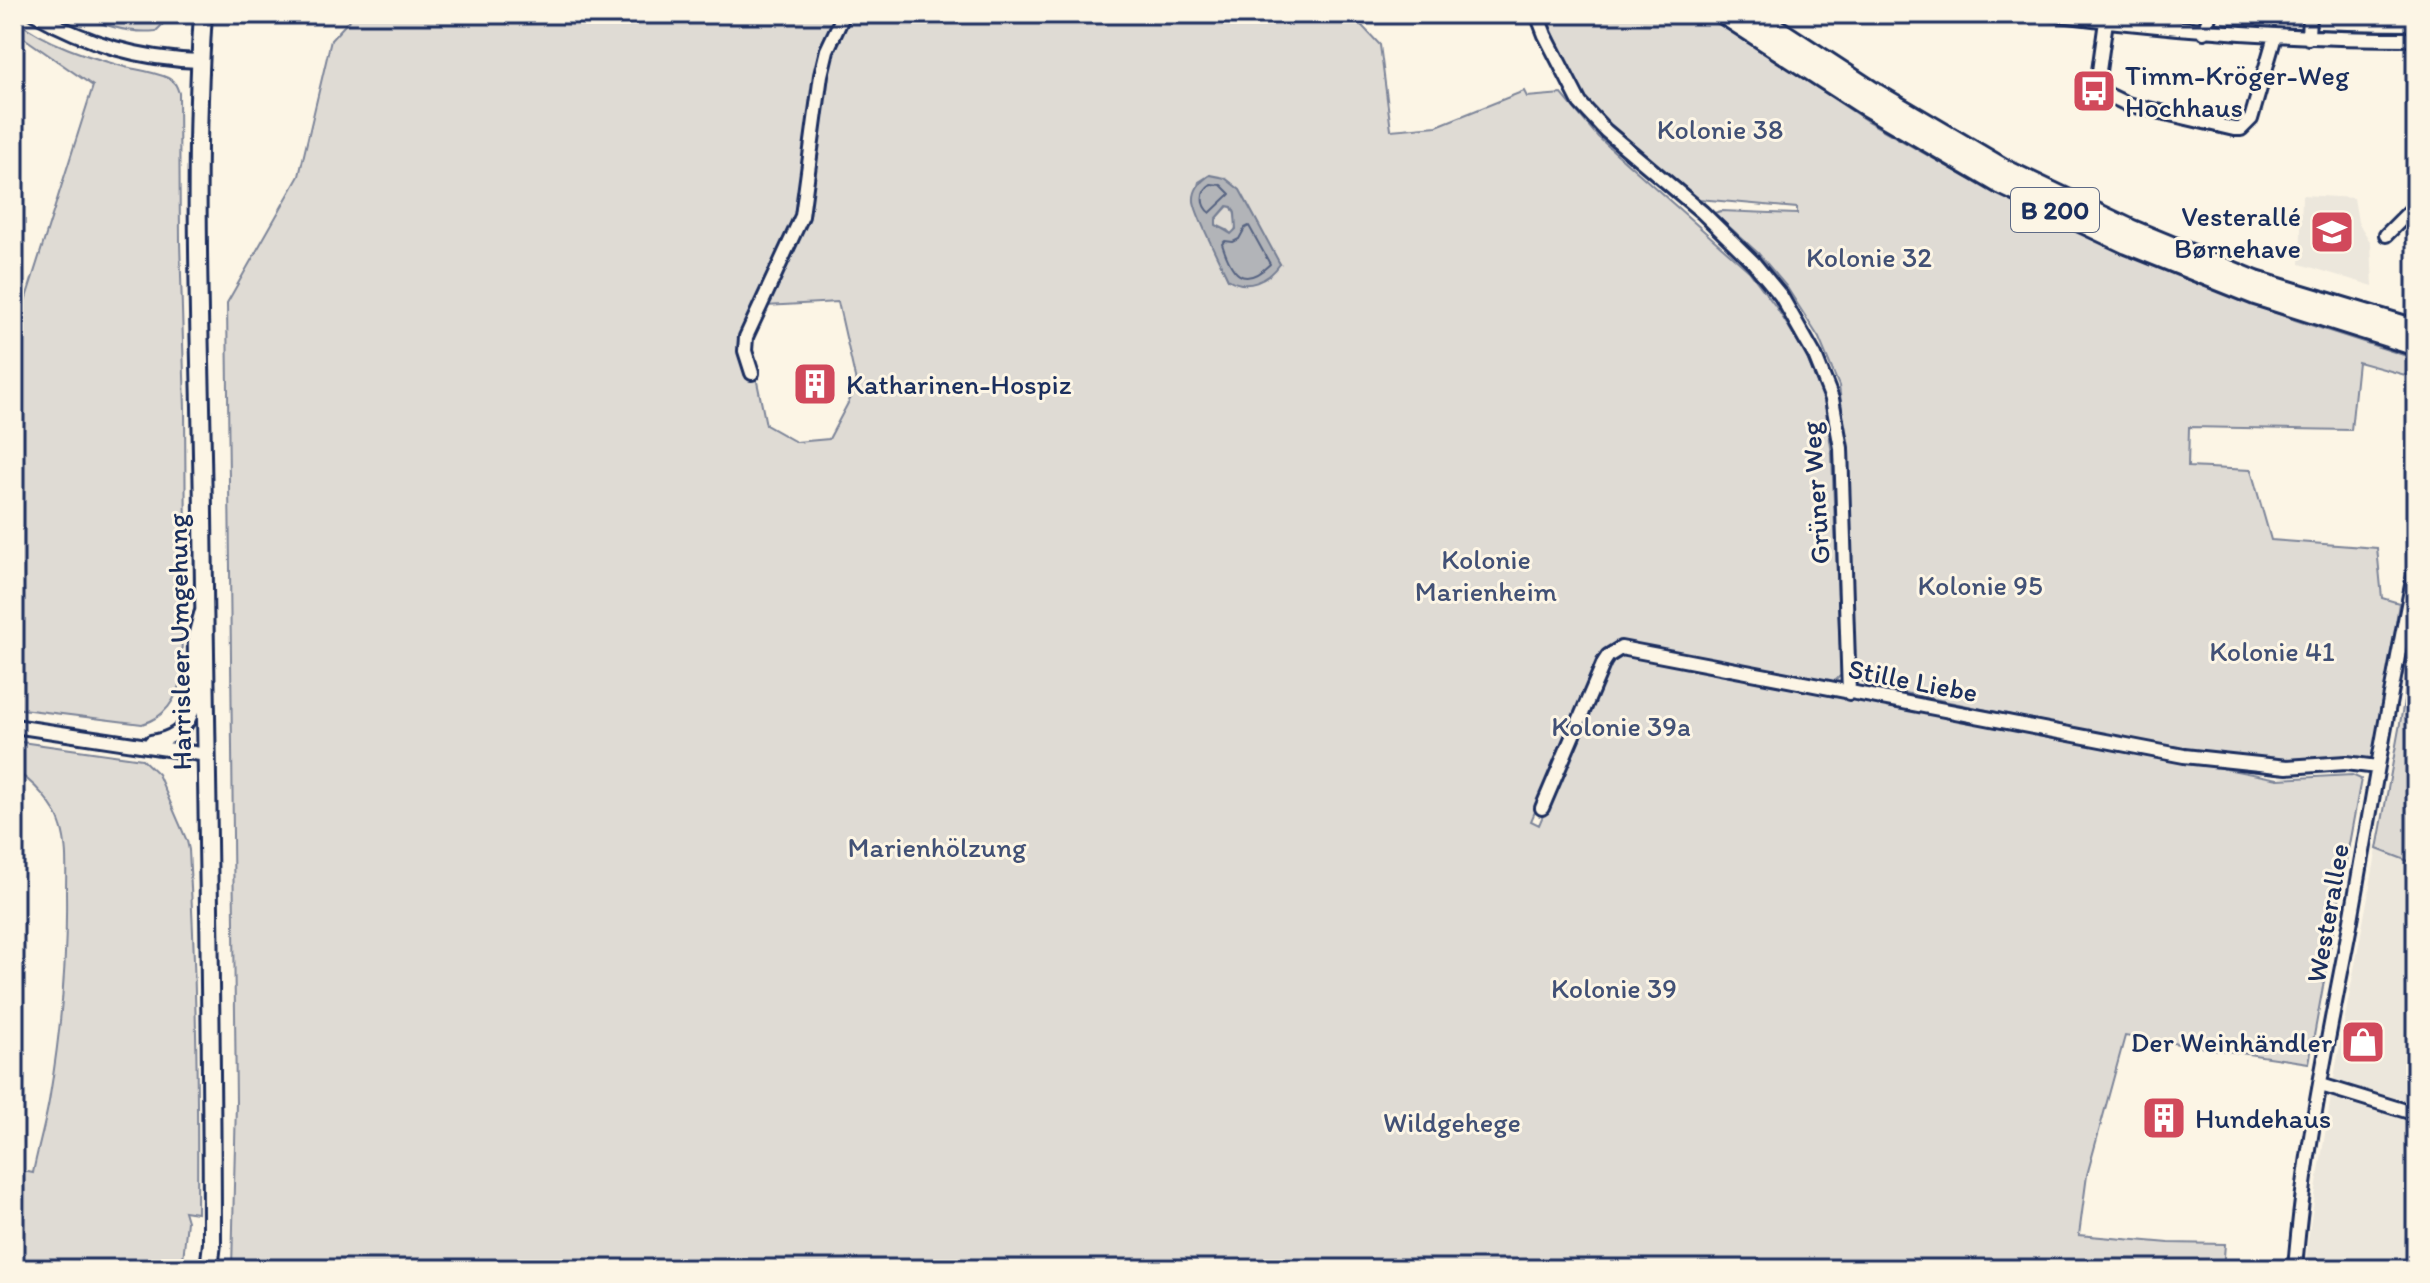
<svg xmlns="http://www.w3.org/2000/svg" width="2430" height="1283" font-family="Itim,sans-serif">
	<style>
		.built { fill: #ece7dc }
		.green { fill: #dfdbd4; stroke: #7d8599; stroke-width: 2; fill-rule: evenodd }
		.water { fill: #b2b4b8; stroke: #767f94; stroke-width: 2; fill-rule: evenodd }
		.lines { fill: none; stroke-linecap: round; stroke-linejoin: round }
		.shore { stroke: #576482; stroke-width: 2 }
		.minor-casing { stroke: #1b2f5e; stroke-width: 18 }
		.major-casing { stroke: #1b2f5e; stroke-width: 22 }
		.highway-casing { stroke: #1b2f5e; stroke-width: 24 }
		.minor { stroke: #fcf5e5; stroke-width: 12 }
		.major { stroke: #fcf5e5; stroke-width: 16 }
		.highway { stroke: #fcf5e5; stroke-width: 18 }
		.labels { text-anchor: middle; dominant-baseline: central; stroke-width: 6; stroke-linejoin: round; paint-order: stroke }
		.shield { fill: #fcf5e5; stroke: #5e6a86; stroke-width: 2 }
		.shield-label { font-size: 26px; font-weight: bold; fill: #1b2f5e }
		.poi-label { font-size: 28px; fill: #1b2f5e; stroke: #fcf5e5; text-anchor: start }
		.park-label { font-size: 28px; fill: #425176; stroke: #fcf5e5 }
		.street-label { font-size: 28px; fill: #1b2f5e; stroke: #fcf5e5 }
	</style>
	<rect width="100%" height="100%" fill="#fcf5e5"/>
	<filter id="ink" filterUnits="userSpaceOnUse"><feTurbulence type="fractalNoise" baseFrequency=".0125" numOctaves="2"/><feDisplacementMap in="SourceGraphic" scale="16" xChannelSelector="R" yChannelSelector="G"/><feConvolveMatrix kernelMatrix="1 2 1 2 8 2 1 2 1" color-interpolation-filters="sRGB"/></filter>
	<g filter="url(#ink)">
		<!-- built -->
		<path class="built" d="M2302,195L2354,198L2358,222L2371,243L2373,286L2300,264Z
			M2377,849L2416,864V1269H2306L2308,1239L2337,1060Z"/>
		<!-- green -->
		<path class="green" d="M79,14H173L156,31C129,34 104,26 79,14Z
			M355,14H1351L1380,45L1391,130L1437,126L1524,91L1527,97L1562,94L1598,137L1749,271L1776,307L1805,353L1824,398L1832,454L1841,675L1834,682L1623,644L1601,656L1531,821L1539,825L1608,663L1622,653L2278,779L2352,775L2361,779L2309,1063L2125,1036L2087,1175L2079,1235L2169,1243L2225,1244L2223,1269H232L236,1102L227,303L299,176L331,40ZM1210,175L1280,264L1228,279L1194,201L1199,182ZM838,302L857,386L829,439L796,442L766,425L749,343L765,306Z
			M1545,14H1707L1867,121L1966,177L2057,223L2176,275L2292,319L2416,359V378L2358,362L2351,430L2189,427L2188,467L2251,470L2271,540L2377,548L2382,598L2399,603L2375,763L2285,764L2180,750L1867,685L1855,675L1848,457L1839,386L1819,338L1786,286L1758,253L1714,213L1721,211L1797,214V208L1699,199L1686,193L1597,114L1574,81Z
			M14,19C47,44 86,56 125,67C139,70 155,72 168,78C175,81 177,87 179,93L180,242L185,409L186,560L183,589L181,677C177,700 164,718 142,724L14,708V422L19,387L14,376V336L93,86L14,31Z
			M1228,206L1232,207C1236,214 1238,226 1234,233L1231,234L1227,230L1216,225V219Z
			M2416,636V864L2377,849Z
			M14,741L142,759L158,774L187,841L189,850C196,971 198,1092 197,1213L184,1211L187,1221L182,1269H14V1169L33,1173C38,1147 46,1122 50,1095C61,1029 67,960 66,893C66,871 68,847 61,826C55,806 33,780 14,771Z"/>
		<!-- water -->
		<path class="water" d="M1210,175L1225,178L1240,190L1280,264C1268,281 1247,291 1228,279C1221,264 1195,214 1194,201C1193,189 1201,181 1210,175ZM1227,206L1232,207L1235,213L1236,229L1231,234L1216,225V219Z"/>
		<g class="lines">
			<!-- shore -->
			<path class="shore" d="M1211,184L1221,185L1230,194L1210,213C1200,206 1200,191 1211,184Z
				M1249,226L1270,264C1242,291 1231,272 1222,244L1225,241L1233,242L1239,239L1245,228Z"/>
			<!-- minor casing -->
			<g class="minor-casing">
				<path id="minor" d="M35,14C88,44 139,59 200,61
					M1537,14L1545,35L1580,103L1606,131L1702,212L1753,262L1781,296L1815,356L1832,399L1841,448L1849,693
					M2052,14C2174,30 2293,39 2416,39
					M2106,21L2099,71L2100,84L2106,94L2127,104L2234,129H2241L2251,119L2275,36
					M2204,32L2210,14
					M2308,38L2309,14
					M2386,235L2416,205
					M752,373L745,351L746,337L802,216L821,75L827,50L844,14
					M14,726L207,755
					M151,742C209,734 193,680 195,639C196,630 199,622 201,614
					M1542,808L1604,662L1608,656L1621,648L2184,756L2287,767L2346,763L2377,767
					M2321,1085L2416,1114
					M2295,1269C2304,1152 2329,1035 2351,920C2372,802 2391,684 2416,566"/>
			</g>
			<!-- major casing -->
			<g class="major-casing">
				<path id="major" d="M203,14C192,180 201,348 203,514C206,757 212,1000 212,1243L209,1269"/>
			</g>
			<!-- highway casing -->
			<g class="highway-casing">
				<path id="highway" d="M1723,14L1864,105L2000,184L2127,244L2255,295L2416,346
					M1754,14L1872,91L2006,170L2130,229L2256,281L2416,329"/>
			</g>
			<!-- minor -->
			<use href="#minor" class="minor"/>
			<!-- major -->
			<use href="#major" class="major"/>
			<!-- highway -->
			<use href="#highway" class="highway"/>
		</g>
	</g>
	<!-- icons -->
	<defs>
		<g id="bus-square" transform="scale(2.3)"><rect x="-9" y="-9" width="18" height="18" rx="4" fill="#d1495b" stroke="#fcf5e5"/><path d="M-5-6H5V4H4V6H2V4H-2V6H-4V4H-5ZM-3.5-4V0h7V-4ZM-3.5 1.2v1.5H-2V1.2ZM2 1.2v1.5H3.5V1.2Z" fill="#fff"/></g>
		<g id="school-square" transform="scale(2.3)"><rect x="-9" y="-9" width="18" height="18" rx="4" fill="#d1495b" stroke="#fcf5e5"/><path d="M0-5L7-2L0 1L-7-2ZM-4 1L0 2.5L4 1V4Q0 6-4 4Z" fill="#fff"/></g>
		<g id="building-square" transform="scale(2.3)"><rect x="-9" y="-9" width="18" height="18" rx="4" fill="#d1495b" stroke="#fcf5e5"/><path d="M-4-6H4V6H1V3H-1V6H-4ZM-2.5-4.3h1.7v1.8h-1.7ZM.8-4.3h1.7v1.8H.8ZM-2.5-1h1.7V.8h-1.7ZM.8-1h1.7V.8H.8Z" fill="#fff"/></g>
		<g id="shop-square" transform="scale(2.3)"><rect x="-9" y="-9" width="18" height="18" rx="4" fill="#d1495b" stroke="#fcf5e5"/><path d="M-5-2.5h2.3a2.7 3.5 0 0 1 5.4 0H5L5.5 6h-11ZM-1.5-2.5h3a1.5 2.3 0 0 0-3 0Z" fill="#fff"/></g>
	</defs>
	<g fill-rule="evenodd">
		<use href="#bus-square" x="2094" y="91"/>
		<use href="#school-square" x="2332" y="232"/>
		<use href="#building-square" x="815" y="384"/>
		<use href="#shop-square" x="2363" y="1042"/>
		<use href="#building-square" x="2164" y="1118"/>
	</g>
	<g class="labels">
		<!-- shield labels -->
		<rect class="shield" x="2011" y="188" width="88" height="44" rx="6"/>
		<g class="shield-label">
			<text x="2055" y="210">B 200</text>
		</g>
		<!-- poi labels -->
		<g class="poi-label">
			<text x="2125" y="75">Timm-Kröger-Weg<tspan x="2125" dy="32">Hochhaus</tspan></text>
			<text x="2301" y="216" text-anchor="end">Vesterallé<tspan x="2301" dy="32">Børnehave</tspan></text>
			<text x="846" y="384">Katharinen-Hospiz</text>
			<text x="2332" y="1042" text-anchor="end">Der Weinhändler</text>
			<text x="2195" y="1118">Hundehaus</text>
		</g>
		<!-- park labels -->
		<g class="park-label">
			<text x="1720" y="129">Kolonie 38</text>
			<text x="1869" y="257">Kolonie 32</text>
			<text x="1486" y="559">Kolonie<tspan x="1486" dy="32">Marienheim</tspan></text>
			<text x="1980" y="585">Kolonie 95</text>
			<text x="2272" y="651">Kolonie 41</text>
			<text x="1621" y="726">Kolonie 39a</text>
			<text x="937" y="847">Marienhölzung</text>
			<text x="1614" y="988">Kolonie 39</text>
			<text x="1452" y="1122">Wildgehege</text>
		</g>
		<!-- street labels -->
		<g class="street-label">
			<text transform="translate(1815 493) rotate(-94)">Grüner Weg</text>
			<text transform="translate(179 642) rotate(-91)">Harrisleer Umgehung</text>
			<text transform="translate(1913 680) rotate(11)">Stille Liebe</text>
			<text transform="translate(2327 913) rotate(-80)">Westerallee</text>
		</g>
	</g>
	<!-- margin -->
	<rect width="2430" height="1283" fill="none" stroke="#fcf5e5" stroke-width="48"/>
	<rect x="24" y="24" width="2382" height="1235" fill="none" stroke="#1b2f5e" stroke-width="3" filter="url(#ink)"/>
</svg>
